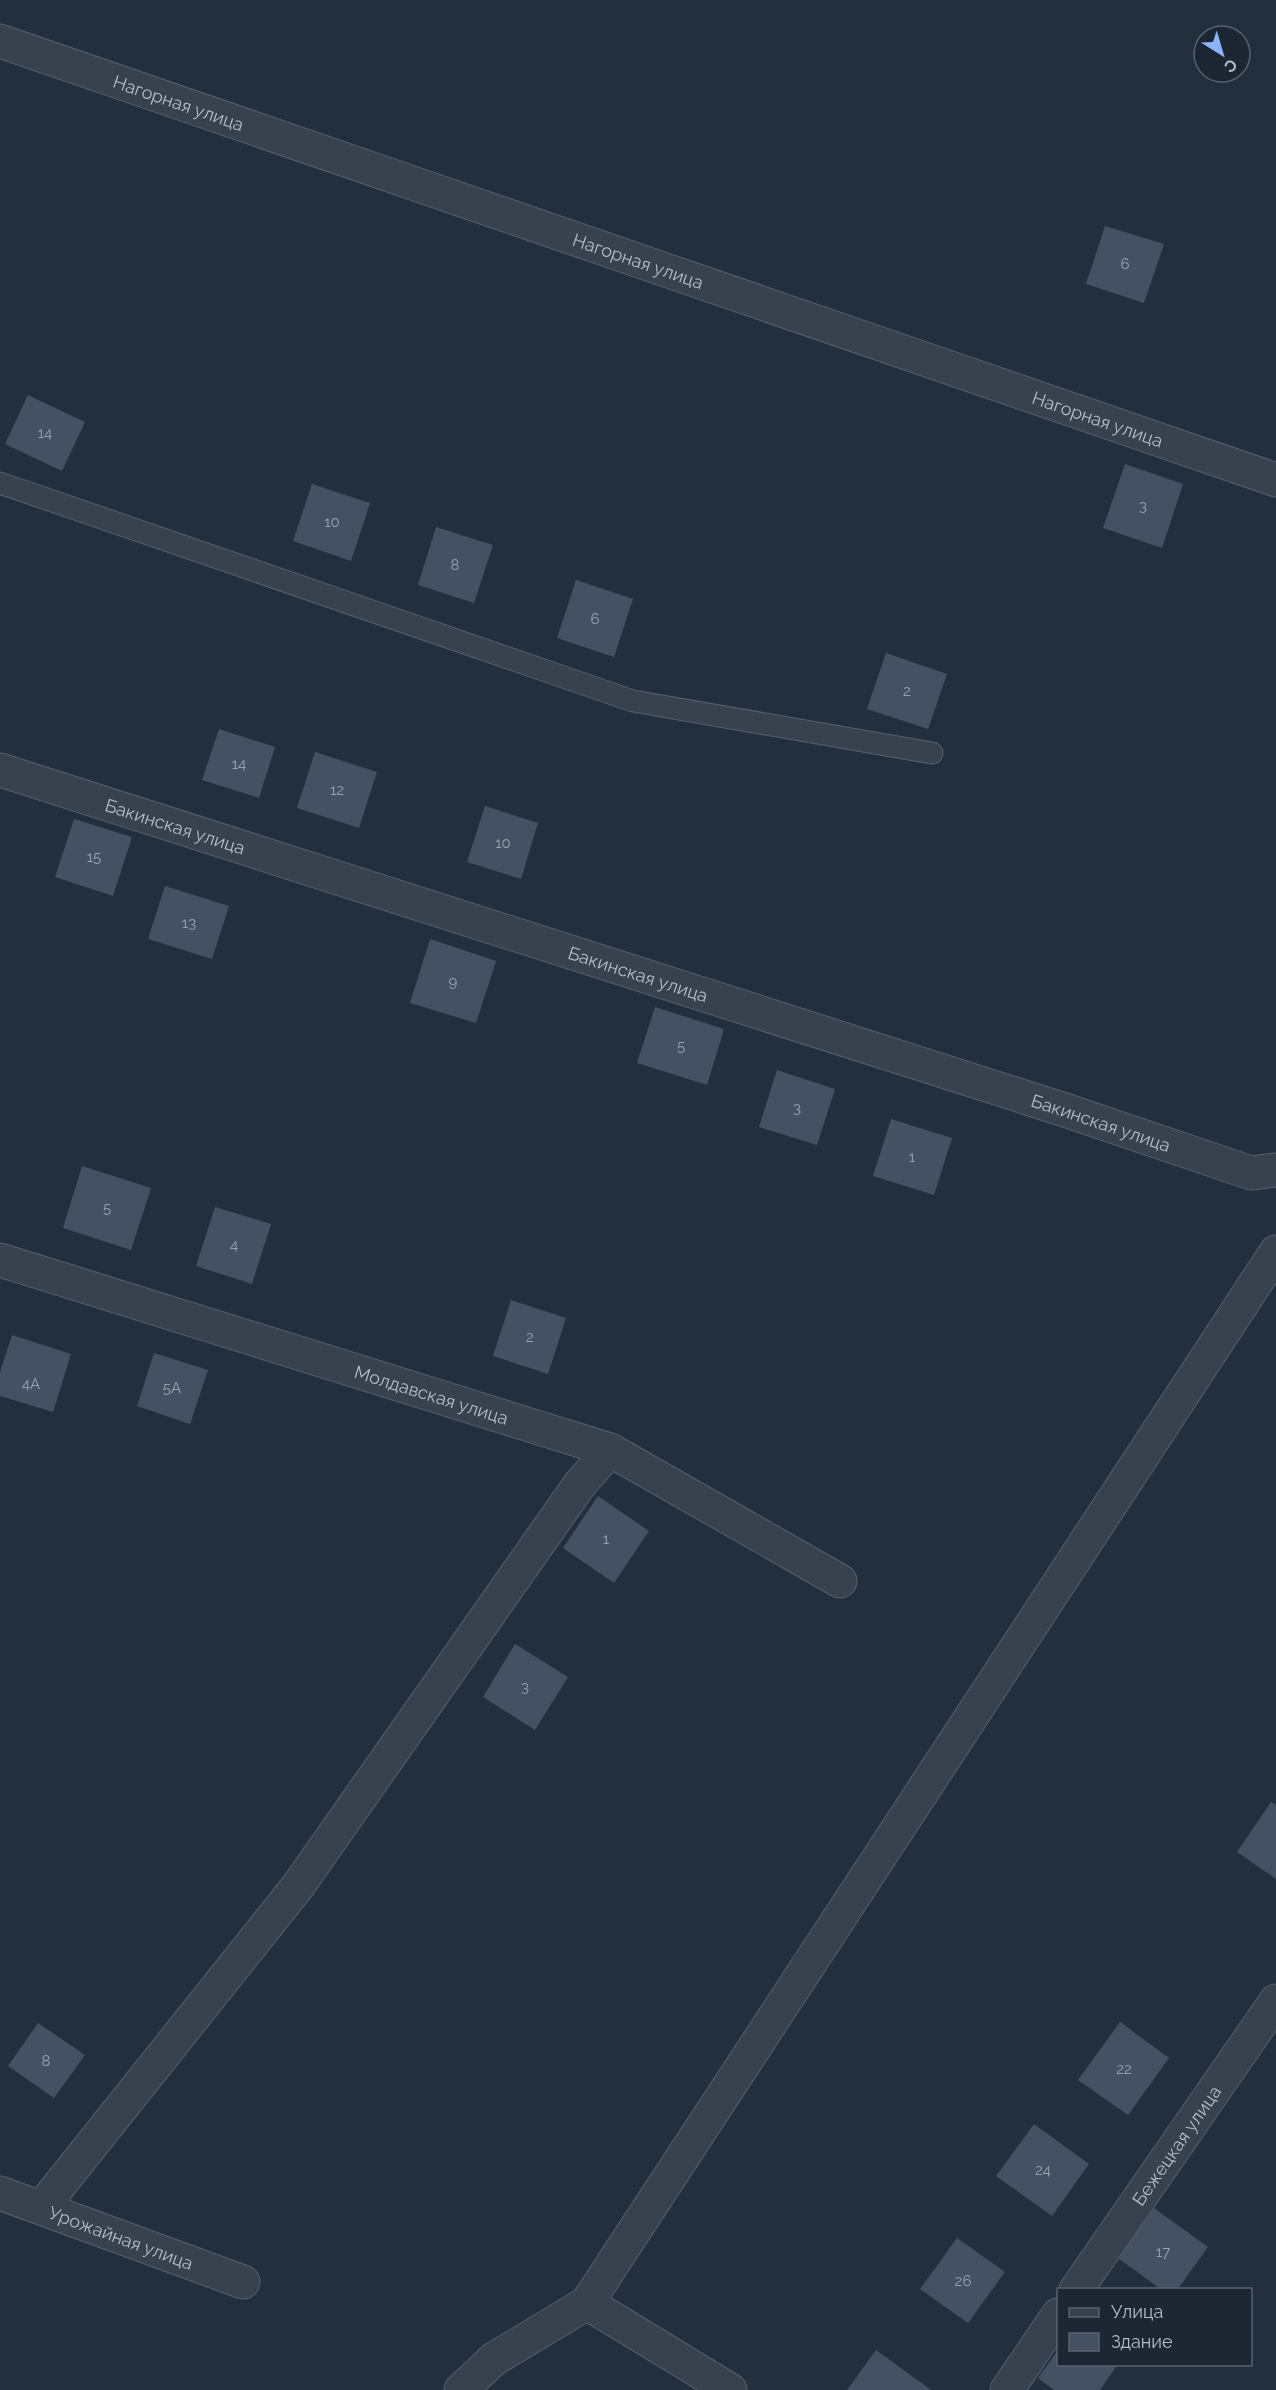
<svg xmlns="http://www.w3.org/2000/svg" width="1276" height="2390" font-family="Raleway,sans-serif">
	<style>
		.building { fill: #455162 }
		.lines { fill: none; stroke-linecap: round; stroke-linejoin: round }
		.lane-casing { stroke: #565f6c; stroke-width: 23 }
		.street-casing { stroke: #565f6c; stroke-width: 35 }
		.lane { stroke: #38414e; stroke-width: 21 }
		.street { stroke: #38414e; stroke-width: 33 }
		.labels { text-anchor: middle; dominant-baseline: central; stroke-width: 4.5; stroke-linejoin: round; paint-order: stroke }
		.number-label { font-size: 15px; fill: #98a1af }
		.street-label { font-size: 18px; fill: #b4bcc9; stroke: #1d2633 }
	</style>
	<rect width="100%" height="100%" fill="#242f3e"/>
	<!-- building -->
	<path class="building" d="M1105,226L1164,244L1144,303L1086,284Z
		M28,395L85,422L62,471L5,444Z
		M1125,464L1183,484L1162,548L1103,528Z
		M312,484L370,503L351,561L293,541Z
		M436,527L493,545L474,603L418,585Z
		M576,580L633,599L614,657L557,638Z
		M886,653L947,674L928,729L867,709Z
		M219,729L275,747L259,798L202,780Z
		M315,752L377,772L359,828L297,808Z
		M485,806L538,823L521,879L467,862Z
		M74,819L132,837L113,896L55,877Z
		M165,886L229,906L212,959L148,939Z
		M430,939L496,961L476,1023L410,1003Z
		M655,1007L724,1029L707,1085L637,1063Z
		M777,1070L835,1089L817,1145L759,1127Z
		M891,1119L952,1138L934,1195L873,1176Z
		M82,1166L151,1188L131,1250L63,1228Z
		M215,1207L271,1224L252,1284L196,1266Z
		M511,1300L566,1318L548,1374L493,1356Z
		M12,1335L71,1354L53,1412L0,1396V1372Z
		M154,1353L208,1370L190,1424L137,1406Z
		M598,1496L649,1531L614,1583L563,1548Z
		M515,1644L568,1677L535,1730L483,1697Z
		M1271,1802L1276,1805V1879L1237,1852Z
		M1120,2022L1169,2058L1128,2115L1078,2080Z
		M38,2023L85,2055L54,2098L8,2066Z
		M1034,2124L1089,2164L1052,2216L996,2176Z
		M1154,2208L1208,2247L1177,2290H1162L1118,2258Z
		M957,2238L1005,2272L968,2323L920,2289Z
		M876,2350L931,2390H847Z
		M1058,2350V2364H1118L1100,2390H1054L1038,2378Z"/>
	<g class="lines">
		<!-- lane casing -->
		<g class="lane-casing">
			<path id="lane" d="M0,483L633,701L932,753"/>
		</g>
		<!-- street casing -->
		<g class="street-casing">
			<g id="street">
				<path id="s1" d="M0,41L1276,480"/>
				<path id="s2" d="M0,770L1065,1110L1251,1173L1276,1170"/>
				<path id="s3" d="M0,1260L610,1450L840,1581"/>
				<path id="s4" d="M0,2193L243,2282"/>
				<path d="M42,2207L298,1886L580,1484L610,1450"/>
				<path id="s5" d="M1076,2290L1276,2001"/>
				<path d="M587,2303L730,2390"/>
				<path d="M461,2390L494,2359L587,2303L1276,1252"/>
				<path d="M1007,2390L1058,2315"/>
			</g>
		</g>
		<!-- lane -->
		<use href="#lane" class="lane"/>
		<!-- street -->
		<use href="#street" class="street"/>
	</g>
	<g class="labels">
		<!-- number labels -->
		<g class="number-label">
			<text x="1125" y="264">6</text>
			<text x="45" y="433">14</text>
			<text x="1143" y="506">3</text>
			<text x="332" y="522">10</text>
			<text x="455" y="565">8</text>
			<text x="595" y="619">6</text>
			<text x="907" y="691">2</text>
			<text x="239" y="764">14</text>
			<text x="337" y="790">12</text>
			<text x="503" y="843">10</text>
			<text x="94" y="857">15</text>
			<text x="189" y="923">13</text>
			<text x="453" y="982">9</text>
			<text x="681" y="1046">5</text>
			<text x="797" y="1108">3</text>
			<text x="912" y="1157">1</text>
			<text x="107" y="1208">5</text>
			<text x="234" y="1245">4</text>
			<text x="530" y="1337">2</text>
			<text x="31" y="1384">4А</text>
			<text x="172" y="1388">5А</text>
			<text x="606" y="1539">1</text>
			<text x="525" y="1687">3</text>
			<text x="46" y="2061">8</text>
			<text x="1124" y="2069">22</text>
			<text x="1043" y="2170">24</text>
			<text x="1163" y="2252">17</text>
			<text x="963" y="2281">26</text>
		</g>
		<!-- street labels -->
		<g class="street-label">
			<text stroke="none"><textPath href="#s1" startOffset="189">Нагорная улица</textPath></text>
			<text stroke="none"><textPath href="#s1" startOffset="675">Нагорная улица</textPath></text>
			<text stroke="none"><textPath href="#s1" startOffset="1161">Нагорная улица</textPath></text>
			<text stroke="none"><textPath href="#s2" startOffset="184">Бакинская улица</textPath></text>
			<text stroke="none"><textPath href="#s2" startOffset="670">Бакинская улица</textPath></text>
			<text stroke="none"><textPath href="#s2" startOffset="1156">Бакинская улица</textPath></text>
			<text stroke="none"><textPath href="#s3" startOffset="452">Молдавская улица</textPath></text>
			<text stroke="none"><textPath href="#s5" startOffset="176">Бежецкая улица</textPath></text>
			<text stroke="none"><textPath href="#s4" startOffset="129">Урожайная улица</textPath></text>
		</g>
	</g>
	<!-- legend -->
	<rect x="1057" y="2288" width="195" height="78" fill="#1d2633" stroke="#59626f" stroke-width="1.5"/>
	<rect x="1069" y="2308" width="30" height="9" fill="#38414e" stroke="#59626f" stroke-width="1.5"/>
	<text x="1111" y="2318" font-size="18" fill="#b4bcc9">Улица</text>
	<rect x="1069" y="2333" width="30" height="18" fill="#455162" stroke="#59626f" stroke-width="1.5"/>
	<text x="1111" y="2348" font-size="18" fill="#b4bcc9">Здание</text>
	<!-- north arrow -->
	<g transform="translate(1222 54) rotate(143)"><circle r="28" fill="#1d2633" stroke="#59626f" stroke-width="1.5"/>
	<path d="M0-4.5L10 22L0 15L-10 22Z" fill="#8ab4f8"/>
	<text y="-9" font-size="16" font-weight="bold" text-anchor="middle" fill="#b4bcc9">С</text>
	</g>
</svg>
